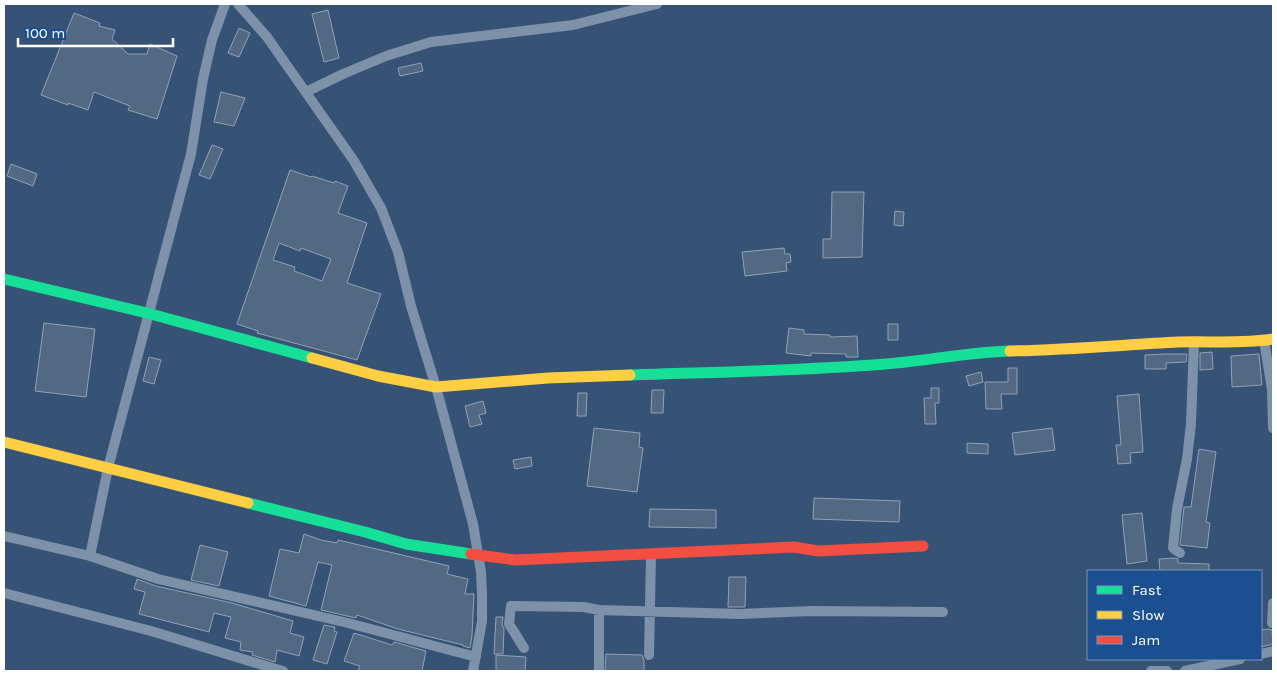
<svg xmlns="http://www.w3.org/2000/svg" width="1277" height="675" font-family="Karla,sans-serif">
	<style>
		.building { fill: #526984; stroke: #92a2b6; fill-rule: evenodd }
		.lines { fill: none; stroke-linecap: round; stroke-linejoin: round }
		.street { stroke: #7d92a8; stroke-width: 10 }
		.fast { stroke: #16e098; stroke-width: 11 }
		.slow { stroke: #ffcf43; stroke-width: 11 }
		.jam { stroke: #f24e42; stroke-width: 11 }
	</style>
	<rect width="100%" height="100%" fill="#365274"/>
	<!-- building -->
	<path class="building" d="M328,10L339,58L324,62L312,14Z
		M74,13L100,23L99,26L115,30L112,39L128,54H147L150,44L177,56L157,119L128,110L130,106L94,92L88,110L68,103V105L41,95Z
		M239,28L250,33L239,57L228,53Z
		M421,63L423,71L400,76L398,68Z
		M221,92L245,98L234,126L214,122Z
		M212,145L223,149L210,179L199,175Z
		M11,164L37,174L33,186L7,176Z
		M290,170L311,177L312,176L334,183L335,181L348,186L338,213L367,223L347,283L381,294L357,360L257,333L258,331L237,324ZM279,243L300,251L301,248L331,259L322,281L294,271L295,267L273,260Z
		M832,192H864L862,257L823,258V239H831Z
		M895,211L904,212L903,226L894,225Z
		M784,248L785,254H790L791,262L786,263L787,271L745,276L742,252Z
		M44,323L95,329L86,397L35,391Z
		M888,324H898V340H888Z
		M789,328L804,330V334L830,335V337L857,336L858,357H846V354L811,353V356L786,353Z
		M1212,352L1213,369L1200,370V353Z
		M1165,354H1187L1186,362L1166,363V369H1145V355Z
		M1259,354L1262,385L1232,387L1231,356Z
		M149,357L161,360L154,384L143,381Z
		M1008,368H1017V394H1001L1002,409H986L985,382H1008Z
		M981,372L983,382L969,386L966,376Z
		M931,388H939V403H935L936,424H925L924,398H931Z
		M652,390H664L663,413H651Z
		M578,393H587L586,416H577Z
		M1139,394L1143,452L1130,453L1131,463L1118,464L1116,445H1121L1117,396Z
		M483,401L486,413L479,415L482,424L470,427L465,406Z
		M594,428L640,433L639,447L643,448L637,492L587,486Z
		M1052,428L1055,450L1015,455L1012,433Z
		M967,443L988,444V454L967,453Z
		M1199,449L1216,452L1206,522L1210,523L1207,548L1180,545L1184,507H1191Z
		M531,457L532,466L515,469L513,460Z
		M814,498L900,501L899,522L813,519Z
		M650,509L716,510V528L649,527Z
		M1142,513L1147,561L1127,564L1122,515Z
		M304,534L321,540L337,543L338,540L449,566L447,574L468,579L465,594H474L472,636L470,648L463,646V645L398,629L357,615L356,618L321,610L332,565L318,562L306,606L269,596L280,549L299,553Z
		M200,545L228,552L219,586L191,580Z
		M1175,558L1178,559V563L1209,564V571H1160L1159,559Z
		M729,577H746L745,607H728Z
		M137,579L156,586L232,603L293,621L290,633L304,637L299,656L277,650L275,662L252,655L253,652L240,650L241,642L225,638L231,617L214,613L209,632L139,614L145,592L134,589Z
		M496,617H503L502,624L504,629L503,654H494Z
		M324,625L335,627L334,631L337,632L327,664L313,660Z
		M1268,629L1272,630L1273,644L1261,647V630Z
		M354,633L392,645L394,642L426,651L422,671H358L360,666L344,661Z
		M606,654L642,655L644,660V671H605Z
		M496,655L526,657L525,671H496Z"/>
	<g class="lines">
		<!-- street -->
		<path class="street" d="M238,4L267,37L354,161L381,208L398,252L411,306L436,387L473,524L481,572L482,595V621L473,671
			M306,92L343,74L386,56L431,42L573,25L657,4
			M1264,340L1272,390L1273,428
			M4,536L90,556L158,579L348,623L476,657
			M1180,553L1173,548L1177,509L1187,459L1191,424L1194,342
			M90,556L108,468L191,154L203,79L212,40L225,4
			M4,593L151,631L266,666V671
			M1272,623L1273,603
			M524,648L509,624L511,606L584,607L599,610L740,614L812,611L943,612
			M1261,654L1273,651
			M649,655L651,555
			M266,666L283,671
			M599,669V610
			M1151,671H1167
			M1185,671L1240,659"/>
		<!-- fast -->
		<path class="fast" d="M4,279L147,313L312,358
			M630,375C715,372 800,371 885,364C927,361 968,352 1010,351
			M248,503L365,532L406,544L471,554"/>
		<!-- slow -->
		<path class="slow" d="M1010,351C1066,350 1122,345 1178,342C1210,341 1241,344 1273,339
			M312,358L378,376L436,387L548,378L630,375
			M4,442L248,503"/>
		<!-- jam -->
		<path class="jam" d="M471,554L516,560L794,547L818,551L923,546"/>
	</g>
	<!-- border -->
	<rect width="1277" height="675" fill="none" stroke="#ffffff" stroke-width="10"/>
	<!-- legend -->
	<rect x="1087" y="570" width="175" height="90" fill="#1b4f8f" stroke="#7695bc"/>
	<rect x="1097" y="586" width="25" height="8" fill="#16e098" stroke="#7695bc"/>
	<text x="1132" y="595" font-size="15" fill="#ffffff">Fast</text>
	<rect x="1097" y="611" width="25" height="8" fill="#ffcf43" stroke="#7695bc"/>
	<text x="1132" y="620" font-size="15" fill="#ffffff">Slow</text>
	<rect x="1097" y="636" width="25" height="8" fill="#f24e42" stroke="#7695bc"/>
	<text x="1132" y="645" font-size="15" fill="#ffffff">Jam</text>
	<!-- scale -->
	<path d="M18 38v8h155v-8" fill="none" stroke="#ffffff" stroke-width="2.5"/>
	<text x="25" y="38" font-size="15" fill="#ffffff" stroke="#1b4f8f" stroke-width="4" paint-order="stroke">100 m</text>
</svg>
